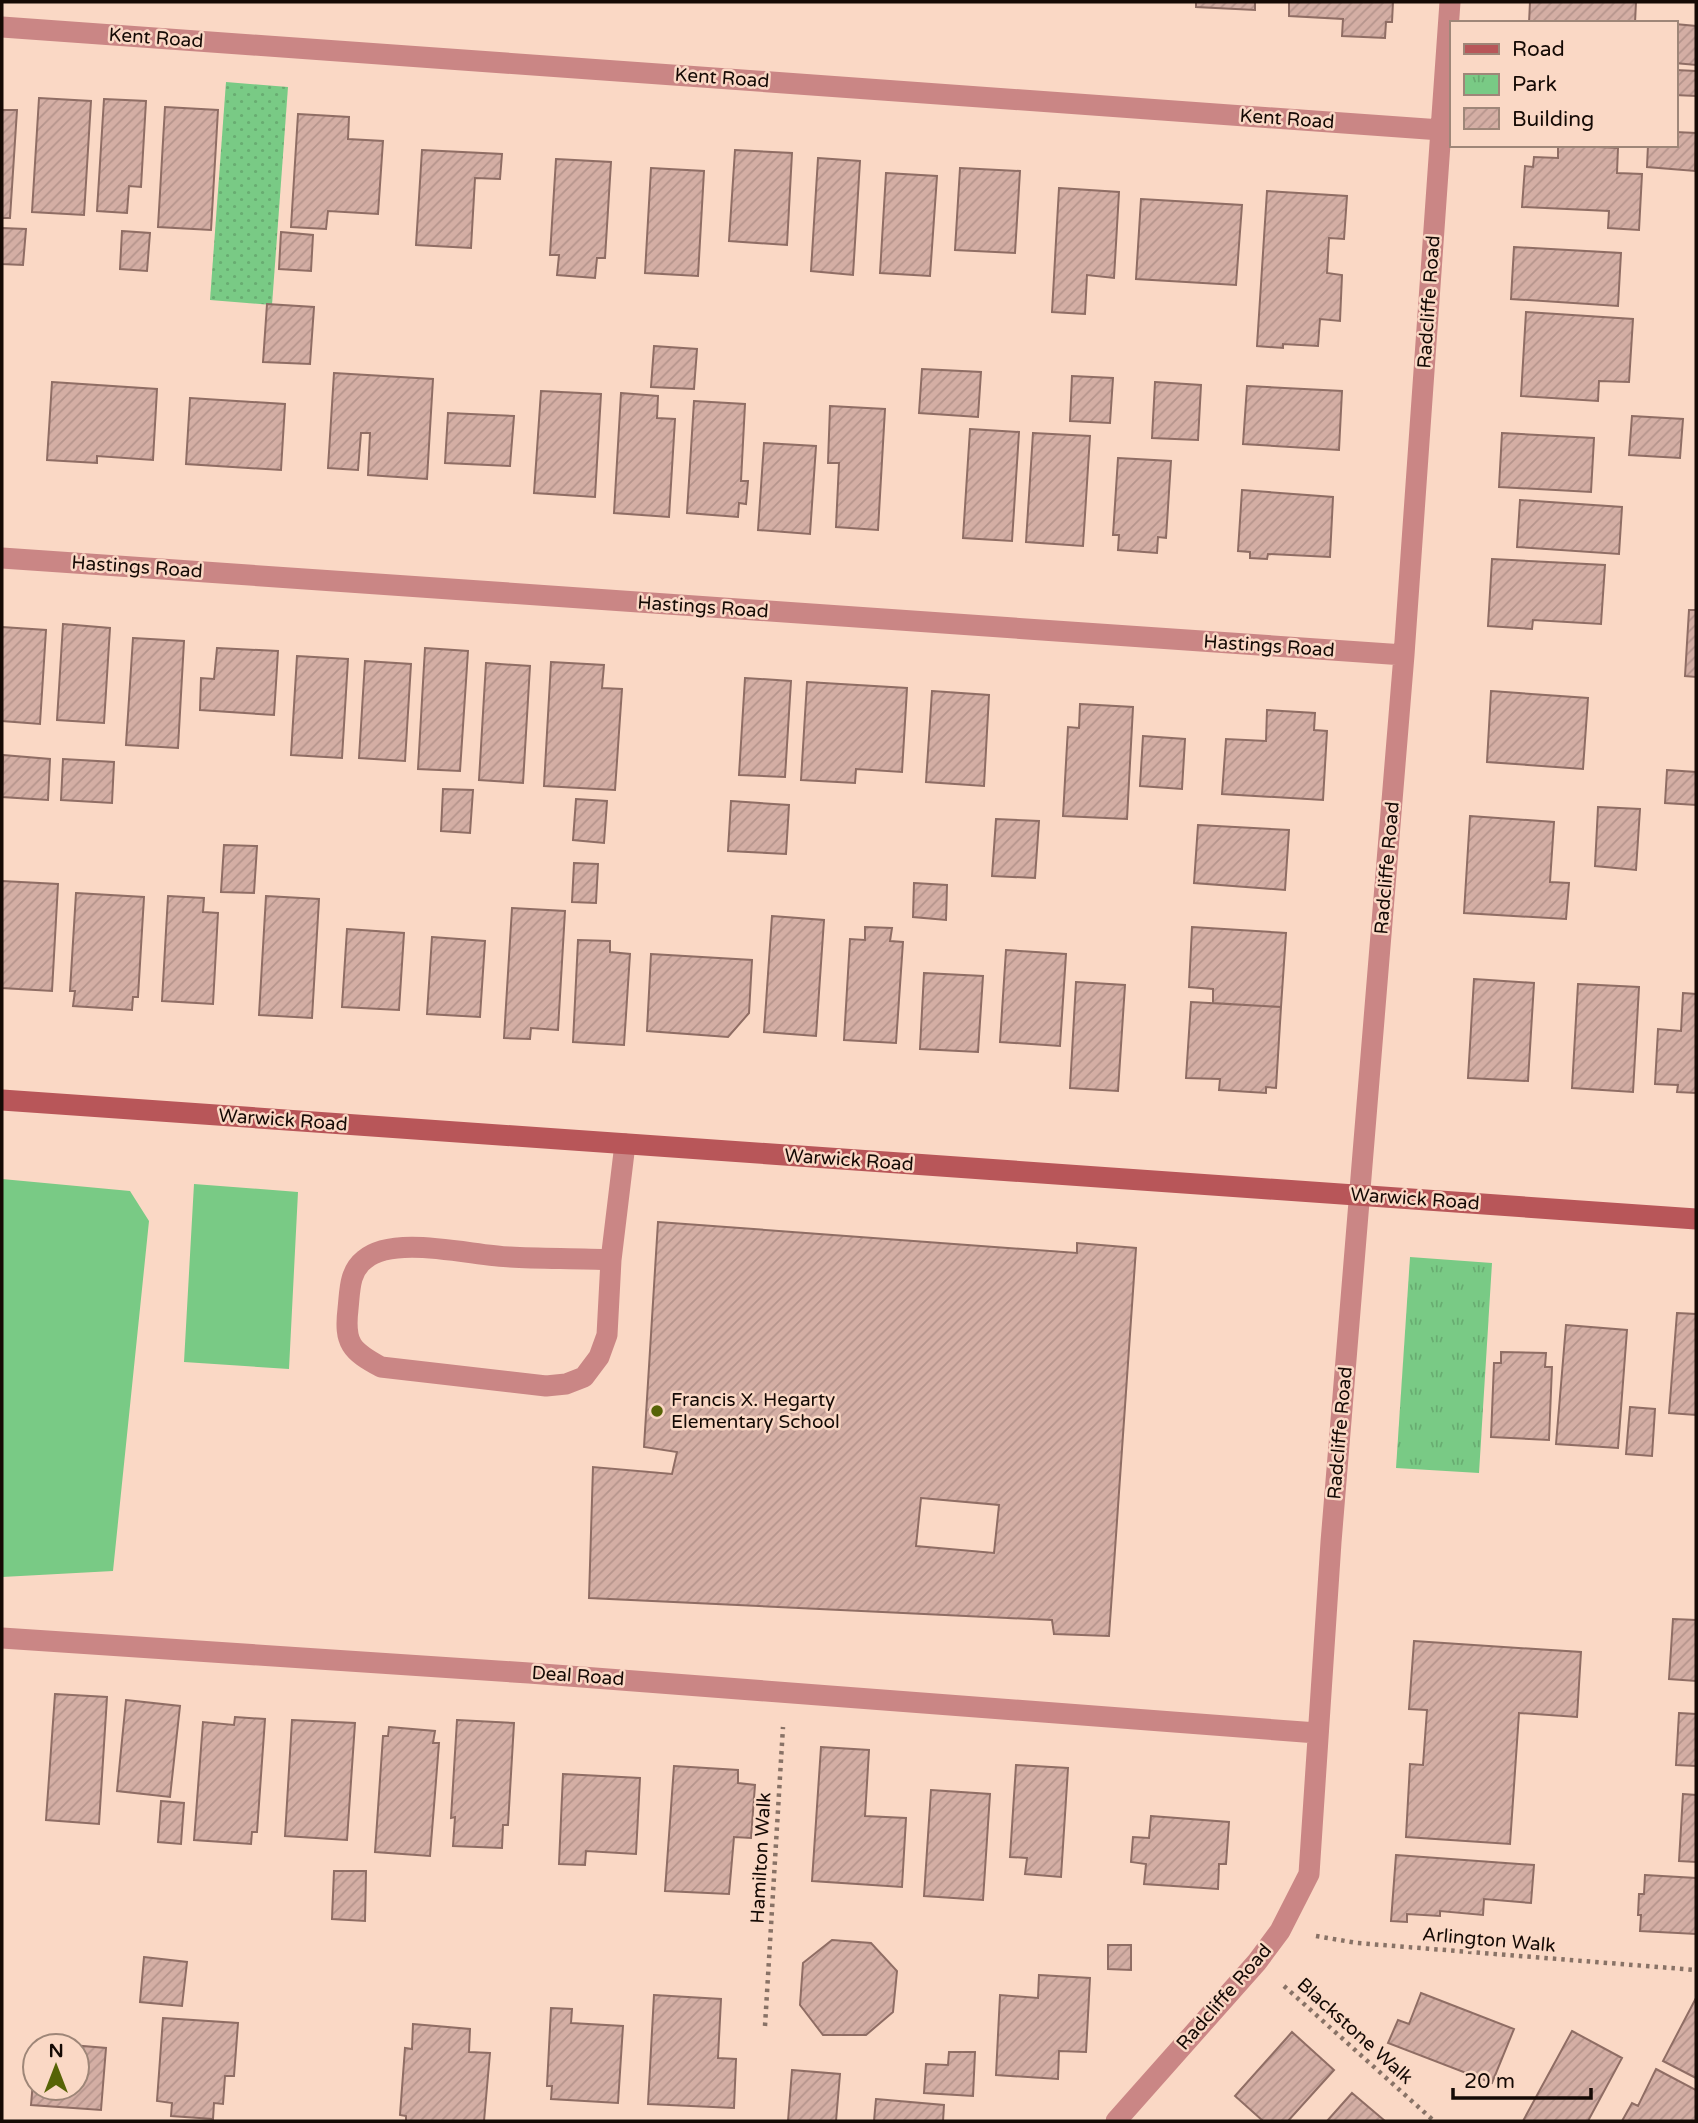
<svg xmlns="http://www.w3.org/2000/svg" width="1698" height="2123" font-family="'Varela Round',sans-serif">
	<style>
		.grass { fill: url(#grass-dots) }
		.park { fill: url(#park-tufts) }
		.pitch { fill: #79ca85 }
		.building { fill: url(#building-hatch); stroke: #8f6d64; stroke-width: 2; fill-rule: evenodd }
		.lines { fill: none; stroke-linecap: round; stroke-linejoin: round }
		.path { stroke: #887266; stroke-width: 4.5; stroke-dasharray: 3.5 5; stroke-linecap: butt }
		.lane { stroke: #ca8685; stroke-width: 21 }
		.street { stroke: #ca8685; stroke-width: 21 }
		.secondary { stroke: #b85659; stroke-width: 21 }
		.poi-dot { fill: #566306; stroke: #fad8c5; stroke-width: 2.5 }
		.labels { text-anchor: middle; dominant-baseline: central; stroke-width: 5; stroke-linejoin: round; paint-order: stroke }
		.street-label { font-size: 19px; fill: #150a05; stroke: #fad8c5 }
		.poi-label { font-size: 19px; fill: #150a05; stroke: #fad8c5; text-anchor: start }
	</style>
	<defs>
		<pattern id="grass-dots" width="8" height="8" patternUnits="userSpaceOnUse" patternTransform="scale(1.75)"><rect width="8" height="8" fill="#79ca85"/><path d="M2 2h.1M6 6h.1" fill="none" stroke="#68ac71" stroke-width="1.8" stroke-linecap="round"/></pattern>
		<pattern id="park-tufts" width="24" height="20" patternUnits="userSpaceOnUse" patternTransform="scale(1.75)"><rect width="24" height="20" fill="#79ca85"/><path d="M3 7l-1-3M5 7V3M7 7l1-3M15 17l-1-3M17 17v-4M19 17l1-3" fill="none" stroke="#68ac71"/></pattern>
		<pattern id="building-hatch" width="6" height="6" patternUnits="userSpaceOnUse" patternTransform="scale(1.75)"><rect width="6" height="6" fill="#d4aea4"/><path d="M-1 1l2-2M0 6l6-6M5 7l2-2" fill="none" stroke="#b5948c"/></pattern>
	</defs>
	<rect width="100%" height="100%" fill="#fad8c5"/>
	<!-- grass -->
	<path class="grass" d="M226,82L288,87L272,305L210,300Z"/>
	<!-- park -->
	<path class="park" d="M1410,1257L1492,1263L1479,1473L1396,1468Z"/>
	<!-- pitch -->
	<path class="pitch" d="M2,1179L130,1191L149,1221L113,1571L2,1577Z
		M194,1184L298,1192L289,1369L184,1362Z"/>
	<!-- building -->
	<path class="building" d="M1196,2H1255V10L1196,7Z
		M1289,2H1393L1392,22H1386L1385,38L1342,36L1343,19L1289,16Z
		M1530,2H1636L1635,23H1529Z
		M1675,24L1696,26V65L1675,63Z
		M1675,70L1696,71V96L1675,95Z
		M39,98L91,101L84,215L32,212Z
		M104,99L146,101L141,187L129,186L127,213L97,211Z
		M165,107L218,110L211,230L158,227Z
		M2,110H17L10,218H2Z
		M298,114L349,117L348,139L383,141L378,214L328,211L326,229L291,227Z
		M1675,132L1696,133L1695,171L1647,167L1648,145H1675Z
		M1558,145L1618,148L1617,173L1642,174L1639,230L1608,228L1609,211L1522,207L1525,166L1533,167L1534,157L1558,158Z
		M422,150L502,154L500,179L475,178L471,248L416,245Z
		M735,150L792,153L787,245L729,241Z
		M818,158L860,161L853,275L811,271Z
		M556,159L611,162L605,258H597L595,278L557,275L559,255H550Z
		M651,168L704,171L698,276L645,273Z
		M960,168L1020,171L1015,253L955,250Z
		M886,173L937,176L930,276L880,273Z
		M1059,188L1119,192L1114,278L1087,275L1085,314L1052,312Z
		M1267,191L1347,196L1344,239L1329,238L1327,273L1342,275L1340,321L1320,319L1318,346L1283,344V348L1257,346Z
		M1141,199L1242,205L1236,285L1136,279Z
		M2,228L26,229L23,265L2,264Z
		M122,231L150,233L147,271L120,269Z
		M281,232L313,235L311,271L279,269Z
		M1514,247L1621,253L1618,306L1511,299Z
		M267,304L314,307L310,364L263,362Z
		M1526,312L1633,319L1629,382L1599,381L1598,401L1521,396Z
		M654,346L697,349L694,389L651,387Z
		M922,369L981,372L978,417L919,413Z
		M334,373L433,379L427,479L368,475L370,433H361L358,470L328,468Z
		M1072,376L1113,378L1110,423L1070,421Z
		M52,382L157,389L153,460L97,456V463L47,460Z
		M1155,382L1201,385L1198,440L1152,438Z
		M1247,386L1342,391L1339,450L1243,444Z
		M541,391L601,394L595,497L534,493Z
		M621,393L658,396L657,418L675,419L669,517L614,513Z
		M190,398L285,404L281,470L186,464Z
		M694,401L745,404L741,481H748L746,504L739,503L738,517L687,513Z
		M830,406L885,409L878,530L836,527L839,463H828Z
		M448,413L514,416L510,466L445,463Z
		M1632,416L1683,419L1680,458L1629,455Z
		M970,429L1019,432L1012,541L963,538Z
		M1033,433L1090,436L1083,546L1026,542Z
		M1502,433L1594,438L1591,492L1499,487Z
		M764,443L816,446L810,534L758,530Z
		M1118,458L1171,461L1166,538L1158,537L1157,553L1118,550L1119,535H1113Z
		M1242,490L1333,497L1330,557L1268,554L1267,559L1250,558V552L1238,551Z
		M1520,500L1622,507L1619,554L1517,547Z
		M1492,559L1605,565L1601,624L1533,620L1532,629L1488,626Z
		M1689,610H1696V677L1685,676Z
		M63,624L110,628L104,723L57,720Z
		M2,627L46,630L40,724L2,721Z
		M133,638L184,641L178,748L126,745Z
		M217,648L278,651L274,715L200,710L201,678L214,679Z
		M425,648L468,651L460,771L418,769Z
		M297,656L348,659L342,758L291,755Z
		M365,661L411,664L405,761L359,758Z
		M551,662L604,665L602,688L622,689L615,790L544,786Z
		M486,663L530,666L523,783L479,780Z
		M745,678L791,681L785,777L739,775Z
		M807,682L907,688L902,772L856,769L855,783L801,780Z
		M932,691L989,695L984,786L926,782Z
		M1491,691L1588,698L1583,769L1487,762Z
		M1080,704L1133,707L1127,819L1063,816L1068,727L1079,728Z
		M1267,710L1315,713L1314,730L1327,731L1323,800L1222,794L1226,739L1266,741Z
		M1143,736L1185,739L1182,789L1140,786Z
		M3,755L50,759L48,800L2,797Z
		M63,759L114,762L112,803L61,800Z
		M1667,770L1696,772V805L1665,803Z
		M443,789L473,790L470,833L441,831Z
		M576,799L607,801L604,843L573,840Z
		M731,801L789,805L786,854L728,851Z
		M1598,807L1640,809L1636,870L1595,866Z
		M1470,816L1554,822L1550,882L1569,883L1566,919L1464,913Z
		M996,819L1039,821L1035,878L992,876Z
		M1198,825L1289,830L1285,890L1194,883Z
		M224,845L257,846L254,893L221,892Z
		M574,863L598,864L596,903L572,902Z
		M2,881L58,884L52,991L2,988Z
		M914,883L947,885L946,920L913,917Z
		M76,893L144,897L138,997H133L132,1010L73,1006L75,991H70Z
		M168,896L204,898L203,912L218,913L213,1004L162,1001Z
		M266,896L319,899L312,1018L259,1015Z
		M512,908L565,911L558,1030L531,1028L530,1039L504,1038Z
		M772,916L824,920L816,1036L764,1032Z
		M865,927L892,928L890,941L903,942L896,1043L844,1040L850,939L865,940Z
		M1192,927L1286,933L1281,1007L1213,1003V989L1189,987Z
		M347,929L404,933L399,1010L342,1007Z
		M432,937L485,941L480,1017L427,1014Z
		M578,940L610,941V952L630,954L624,1045L573,1042Z
		M1006,950L1066,954L1060,1046L1000,1042Z
		M651,954L752,960L749,1013L728,1037L647,1031Z
		M924,973L983,976L978,1052L920,1049Z
		M1474,979L1534,983L1528,1081L1468,1078Z
		M1076,982L1125,985L1118,1091L1070,1088Z
		M1578,984L1639,987L1633,1092L1572,1088Z
		M1683,993L1696,994V1093L1677,1092L1678,1085L1655,1084L1658,1029L1681,1031Z
		M1191,1002L1281,1007L1276,1088L1266,1087V1093L1219,1090L1220,1079L1186,1078Z
		M658,1222L1077,1253V1243L1136,1248L1109,1636L1054,1634L1052,1620L589,1598L593,1467L672,1474L677,1452L644,1447ZM921,1498L999,1505L994,1553L916,1546Z
		M1677,1313L1696,1314V1415L1669,1413Z
		M1566,1325L1627,1330L1618,1448L1556,1444Z
		M1501,1352L1546,1353L1545,1367H1552L1549,1440L1491,1437L1494,1363H1501Z
		M1630,1407L1655,1409L1652,1456L1626,1454Z
		M1673,1619L1696,1620V1681L1669,1679Z
		M1414,1641L1581,1652L1577,1717L1519,1713L1510,1844L1406,1837L1410,1764L1423,1765L1427,1710L1409,1709Z
		M55,1694L107,1697L99,1824L46,1820Z
		M126,1700L180,1706L170,1797L117,1791Z
		M1679,1713L1696,1714V1766L1676,1765Z
		M235,1717L265,1719L257,1832H252L251,1844L194,1840L203,1722L234,1725Z
		M292,1720L355,1723L347,1840L285,1836Z
		M457,1720L514,1723L508,1825H503L502,1848L453,1846L455,1817L451,1818Z
		M389,1727L435,1731L433,1743H439L430,1856L375,1852L383,1736H388Z
		M821,1747L869,1750L865,1816L906,1818L902,1887L812,1881Z
		M1016,1765L1068,1768L1061,1877L1025,1874L1027,1858L1010,1857Z
		M674,1766L738,1770V1783L755,1785L751,1838L734,1837L729,1894L665,1891Z
		M563,1774L640,1778L636,1854L586,1851L585,1865L559,1864Z
		M931,1790L990,1794L983,1900L924,1896Z
		M1683,1794L1696,1795V1862L1679,1861Z
		M161,1801L184,1803L181,1844L158,1842Z
		M1151,1816L1229,1822L1226,1864H1219L1218,1889L1144,1884L1146,1864L1131,1862L1133,1837L1149,1838Z
		M1396,1855L1534,1865L1531,1903L1484,1899L1483,1915L1440,1911V1916L1407,1914V1922L1391,1921Z
		M334,1871H366L365,1921L332,1919Z
		M1645,1875L1696,1878V1934L1640,1931L1641,1915H1638L1639,1894H1644Z
		M832,1940L871,1943L897,1971L893,2012L866,2035H823L800,2005L803,1963Z
		M1108,1945H1131V1970L1108,1969Z
		M144,1957L187,1962L182,2006L140,2002Z
		M1039,1975L1090,1978L1086,2052L1059,2051L1058,2079L996,2075L1000,1995L1038,1998Z
		M1421,1993L1514,2029L1492,2083L1388,2043L1398,2020L1409,2024Z
		M654,1995L721,1999L718,2058L736,2059L734,2108L648,2104Z
		M1696,1998V2078L1663,2061Z
		M551,2008L572,2009L571,2023L623,2026L618,2103L551,2099L552,2086H547Z
		M163,2018L238,2023L234,2076H225L223,2104L214,2103L213,2119L171,2116L172,2103L157,2101Z
		M413,2024L470,2029L469,2052L490,2053L484,2121H406V2116L400,2115L405,2048L412,2049Z
		M1572,2031L1622,2058L1588,2121H1523Z
		M1292,2032L1334,2070L1288,2121H1263L1235,2096Z
		M36,2042L106,2048L101,2110L31,2105L35,2058V2088H77V2046H36Z
		M949,2052H975L973,2096L924,2093L926,2064L948,2065Z
		M1656,2069L1696,2090V2121H1622L1632,2103L1638,2106Z
		M792,2070L840,2074L836,2121H788Z
		M1352,2093L1385,2121H1327Z
		M876,2099L944,2105L943,2121H874Z"/>
	<g class="lines">
		<!-- path -->
		<path class="path" d="M1316,1936L1357,1943L1696,1970
			M1284,1986L1434,2121
			M765,2026L783,1727"/>
		<!-- lane -->
		<path class="lane" d="M611,1260C578,1258 544,1259 510,1257C472,1256 394,1234 364,1260C349,1272 350,1291 348,1309C344,1343 351,1351 381,1367L546,1386L566,1384L584,1377L599,1357L607,1335L611,1260L625,1144"/>
		<!-- street -->
		<path class="street" d="M2,27L1441,130
			M2,558L1404,655
			M2,1638L529,1673L1317,1733
			M1116,2121L1257,1962L1280,1931L1309,1874L1331,1542L1404,655L1450,2"/>
		<!-- secondary -->
		<path class="secondary" d="M2,1100L1696,1219"/>
	</g>
	<!-- markers -->
	<circle class="poi-dot" cx="657" cy="1411" r="7"/>
	<g class="labels">
		<!-- street labels -->
		<g class="street-label">
			<text transform="translate(156 38) rotate(4)">Kent Road</text>
			<text transform="translate(722 78) rotate(4)">Kent Road</text>
			<text transform="translate(1287 119) rotate(4)">Kent Road</text>
			<text transform="translate(1429 302) rotate(-86)">Radcliffe Road</text>
			<text transform="translate(137 567) rotate(4)">Hastings Road</text>
			<text transform="translate(703 607) rotate(4)">Hastings Road</text>
			<text transform="translate(1269 646) rotate(4)">Hastings Road</text>
			<text transform="translate(1387 868) rotate(-85)">Radcliffe Road</text>
			<text transform="translate(283 1120) rotate(4)">Warwick Road</text>
			<text transform="translate(849 1160) rotate(4)">Warwick Road</text>
			<text transform="translate(1415 1199) rotate(4)">Warwick Road</text>
			<text transform="translate(1340 1433) rotate(-85)">Radcliffe Road</text>
			<text transform="translate(578 1676) rotate(4)">Deal Road</text>
			<text transform="translate(761 1858) rotate(-87)">Hamilton Walk</text>
			<text transform="translate(1489 1940) rotate(5)">Arlington Walk</text>
			<text transform="translate(1224 1997) rotate(-49)">Radcliffe Road</text>
			<text transform="translate(1355 2031) rotate(42)">Blackstone Walk</text>
		</g>
		<!-- poi labels -->
		<g class="poi-label">
			<text x="671" y="1400">Francis X. Hegarty<tspan x="671" dy="22">Elementary School</tspan></text>
		</g>
	</g>
	<!-- border -->
	<rect width="1698" height="2123" fill="none" stroke="#150a05" stroke-width="7"/>
	<!-- legend -->
	<rect x="1450" y="21" width="228" height="126" fill="#fad8c5" stroke="#9e8678" stroke-width="2"/>
	<rect x="1464" y="44" width="35" height="10" fill="#b85659" stroke="#9e8678" stroke-width="2"/>
	<text x="1512" y="56" font-size="21" fill="#150a05">Road</text>
	<rect x="1464" y="74" width="35" height="21" fill="url(#park-tufts)" stroke="#9e8678" stroke-width="2"/>
	<text x="1512" y="91" font-size="21" fill="#150a05">Park</text>
	<rect x="1464" y="108" width="35" height="21" fill="url(#building-hatch)" stroke="#9e8678" stroke-width="2"/>
	<text x="1512" y="126" font-size="21" fill="#150a05">Building</text>
	<!-- north arrow -->
	<g transform="translate(56 2067)"><circle r="33" fill="#fad8c5" stroke="#9e8678" stroke-width="2"/>
	<path d="M0-5L12 26L0 18L-12 26Z" fill="#566306"/>
	<text y="-10" font-size="19" font-weight="bold" text-anchor="middle" fill="#150a05">N</text>
	</g>
	<!-- scale -->
	<path d="M1453 2088v10h138v-10" fill="none" stroke="#150a05" stroke-width="3.5"/>
	<text x="1464" y="2088" font-size="21" fill="#150a05" stroke="#fad8c5" stroke-width="5" paint-order="stroke">20 m</text>
</svg>
